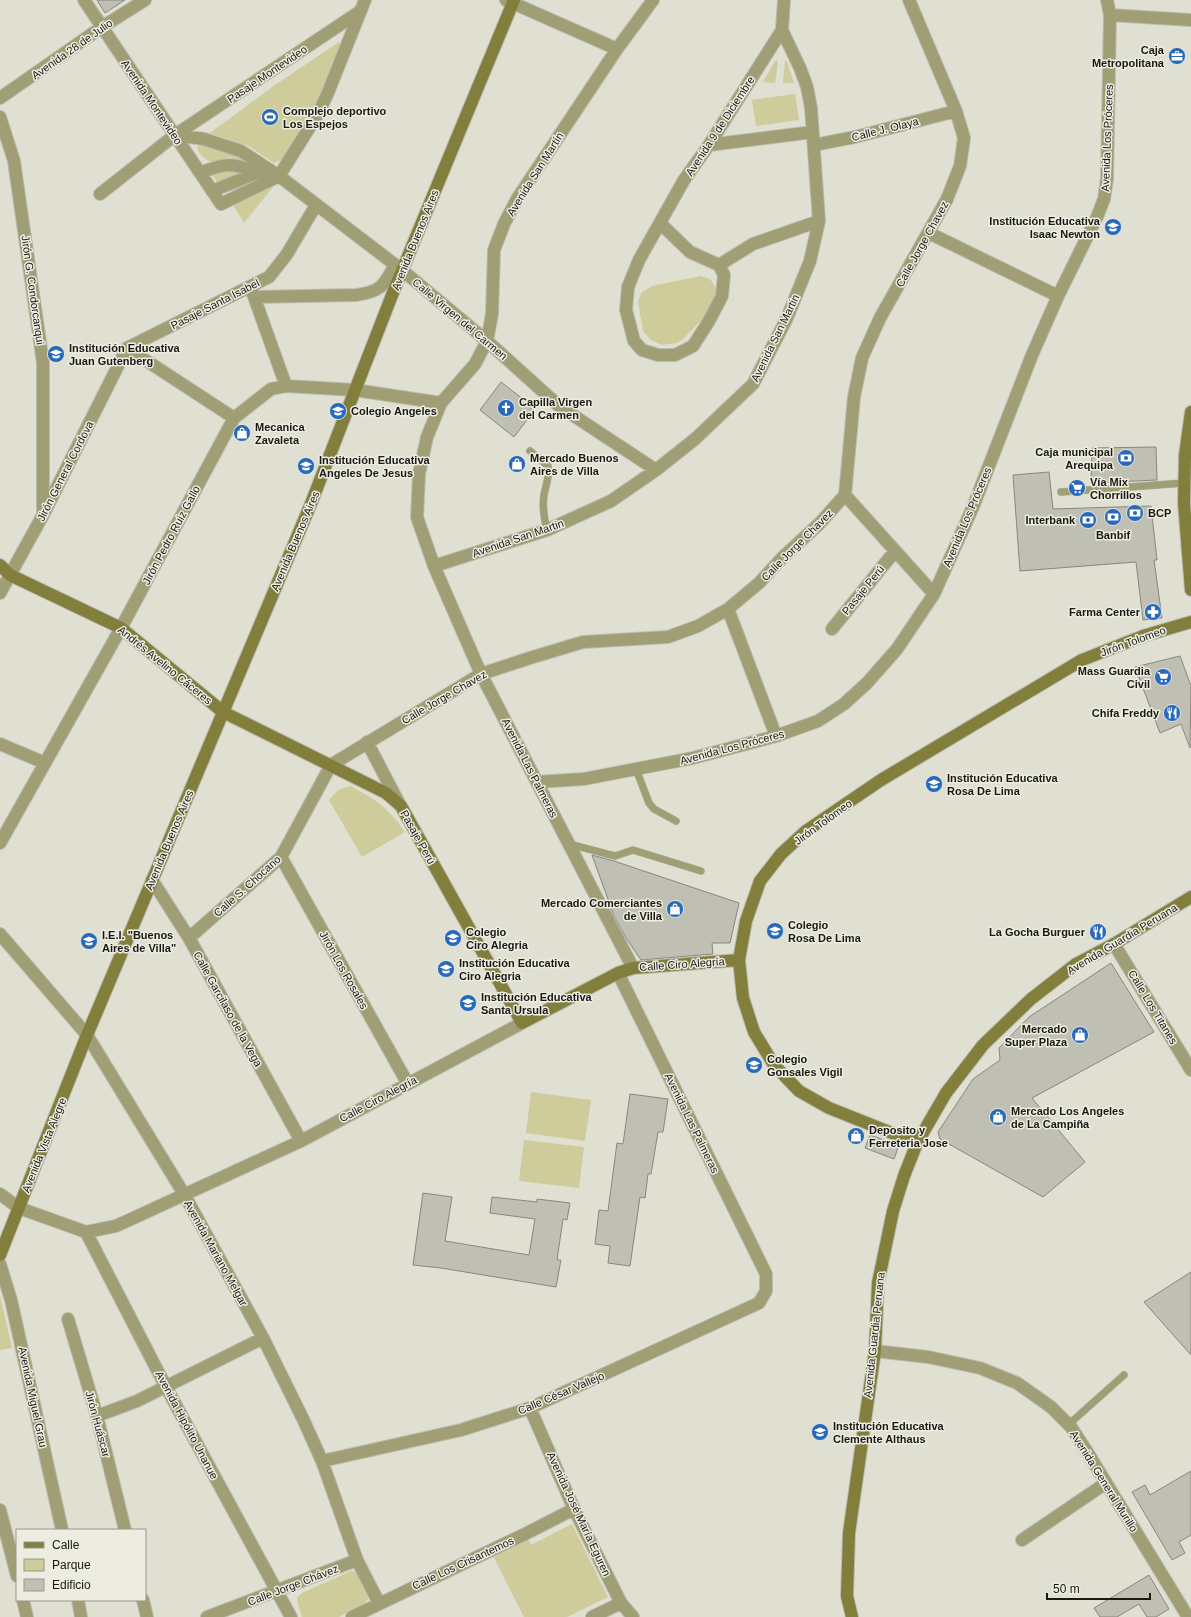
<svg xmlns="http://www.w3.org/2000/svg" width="1191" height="1617" font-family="Arial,sans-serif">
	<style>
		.green { fill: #cecc9b }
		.building { fill: #bfbfb3; stroke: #87877c }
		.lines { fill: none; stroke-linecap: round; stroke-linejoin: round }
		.lane-casing { stroke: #bbbbb0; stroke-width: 8 }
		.street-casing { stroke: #bbbbb0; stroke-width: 14 }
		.secondary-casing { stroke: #bbbbb0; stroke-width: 14 }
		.lane { stroke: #a09e74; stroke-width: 7 }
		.street { stroke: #a09e74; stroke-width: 12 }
		.secondary { stroke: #827e3c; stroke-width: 12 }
		.labels { text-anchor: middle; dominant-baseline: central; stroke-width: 3; stroke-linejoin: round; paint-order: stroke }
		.street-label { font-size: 11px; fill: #191814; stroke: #ecece0 }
		.poi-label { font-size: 11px; font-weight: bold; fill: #191814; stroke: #ecece0; text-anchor: start }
	</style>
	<rect width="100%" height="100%" fill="#dfdfd2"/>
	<!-- green -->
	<path class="green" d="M339,42L342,45L318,100L285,157L279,161L274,163L249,146L210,133L275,85Z
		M775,61H778L775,83L763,82Z
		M785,61H787L794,83H783Z
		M795,94L799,120L756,126L752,100Z
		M197,141L233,152L265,171L230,157C214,161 210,167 198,151Z
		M220,167L247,173L218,183L212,175Z
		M273,187L244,223L232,203Z
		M700,276L710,279L716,288L717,293L712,309L683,339L677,343L662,345L651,340L643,331L638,301L642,292L652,286Z
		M351,786C377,801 388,807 405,832L362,857L329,800L338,790Z
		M531,1092L591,1100L585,1141L526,1133Z
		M524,1140L584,1147L579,1188L519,1181Z
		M0,1295L12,1348L0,1350Z
		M572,1524L608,1597L567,1617H524L490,1550L525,1534L531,1545Z
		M351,1571L358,1573L369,1598L364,1604L339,1617H302L298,1604L297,1598L302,1593Z"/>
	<!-- building -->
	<path class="building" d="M97,0H125L105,13Z
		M501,382L528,403L527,405L534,411L514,437L480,410Z
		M1156,447L1157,480L1091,483L1092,448Z
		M1049,472L1053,509L1151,506L1157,560H1154L1162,618L1143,620L1136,562L1020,571L1013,475Z
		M1180,656L1191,686L1190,748L1181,724L1160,733L1135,667Z
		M592,855L614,861L739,903L730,943H712L713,954L641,960L626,938L614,916Z
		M1111,963L1154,1032L1032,1098L1085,1162L1043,1197L940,1139L938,1132L973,1079L1000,1060L999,1048L1029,1017Z
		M630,1094L668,1099L663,1132H658L651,1174H648L645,1198L640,1197L630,1266L608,1263L610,1246L595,1244L599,1210L608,1211L617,1143L623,1144Z
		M870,1135L899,1145L894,1159L865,1148Z
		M423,1193L452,1197L445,1241L529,1255L535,1219L490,1213L492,1197L537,1202V1199L570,1203L567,1220L563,1219L557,1260H561L556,1287L441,1268L413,1265Z
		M1191,1272V1355L1144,1302Z
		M1191,1471V1535L1179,1542L1185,1553L1172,1560L1132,1492L1145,1485L1150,1495Z
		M1149,1575L1169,1609L1156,1617H1147L1139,1604L1117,1617H1100L1094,1608Z"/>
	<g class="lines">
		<!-- lane casing -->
		<g class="lane-casing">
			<path id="lane" d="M530,451L548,466C550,477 546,484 544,495C542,507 544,518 547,530
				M1061,492L1184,483
				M636,769L649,803L654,809L676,821
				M569,844L615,856L633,850L701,871
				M1068,1425L1124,1375"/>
		</g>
		<!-- street casing -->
		<g class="street-casing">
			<path id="street" d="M84,0L221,204L279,176
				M506,0L617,49
				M1110,15L1191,20
				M0,98L102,27L145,0
				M0,117L14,161L43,363V515
				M175,135L204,139L241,151L279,176L402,270L487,341L559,406L656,470
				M709,145L813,132
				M814,145L855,137L956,111
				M200,173C224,163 232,162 257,173
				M279,176L318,114L327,95L365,0
				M212,191L257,173L276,176
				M100,194L175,135L359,12
				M660,223L690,252L719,265L724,275L722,296L709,321L693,346L675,355H658L642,350L634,341L626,310L628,287L639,260L684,180L709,145L782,30
				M929,233L1058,296
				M719,265L753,244L819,221
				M252,291L286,386
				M255,297L356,295C380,292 384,286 395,265
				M127,348L269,277L287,254L316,205
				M127,348L234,418
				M845,495L934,594
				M434,566L547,530L611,501L656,470L695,439L753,384L787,318L810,261L819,221L811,108L807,87L800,68L782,30L784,0
				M0,593L43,515L127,348
				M728,609L776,736
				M832,629L895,551
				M367,742L400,805
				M0,744L45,763
				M537,782L584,779L693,758L776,736L818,721L844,704L867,683L897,649L934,594L973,507L1032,355L1058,296L1097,217L1104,199L1107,179L1110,15L1107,0
				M0,843L121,628L234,418L271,389L286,386L355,390L441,403
				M281,857L408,1084
				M152,880L189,938L301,1141
				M0,934L87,1035L184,1194L263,1338L303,1419L322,1461L357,1560L379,1603
				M189,938L281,857L331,765L481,674L533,657L583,642L668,637L698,626L728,609L759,583L782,558L819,524L845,495L854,397L862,358L880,318L947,199L960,166L964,138L956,111L909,0
				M1114,944L1191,1070
				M633,968L481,674L434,566L417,517L419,474L427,437L441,403L475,364L487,341L492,314L494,250L504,224L517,199L617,49L653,0
				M0,1194L19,1208L86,1232L116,1226L301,1141L522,1023
				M86,1232L166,1387L291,1617
				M0,1264L11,1300L62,1530
				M68,1319L97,1416L125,1530
				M875,1351L928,1357L980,1368L1017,1383L1051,1407L1071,1427L1086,1450L1188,1617
				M530,1408L574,1509L621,1603L633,1617
				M97,1416L137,1401L263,1338
				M322,1461L461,1430L530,1408L759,1303L766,1291V1274L618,973
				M0,1510L17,1576
				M1022,1540L1106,1483
				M23,1600L27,1617
				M78,1600L81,1617
				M143,1600L147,1617
				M207,1617L357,1560
				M352,1617L525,1534L574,1509
				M592,1617L621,1603"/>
		</g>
		<!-- secondary casing -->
		<g class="secondary-casing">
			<path id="secondary" d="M1191,412L1185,455L1184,503L1191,590
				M0,565L10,575L121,628L223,712L386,793L401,806L522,1023L618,973L633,968L739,960
				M917,1143L829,1108L799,1091L774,1065L754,1032L743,998L739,960L746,921L760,881L781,854L806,831L881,780L1082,660L1143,636L1191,622
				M0,1255L87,1035L310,506L394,290L514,0
				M852,1617L847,1596L849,1533L875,1351L878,1283L893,1211L904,1176L917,1143L946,1093L983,1045L1031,999L1076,964L1114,944L1191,897"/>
		</g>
		<!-- lane -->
		<use href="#lane" class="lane"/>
		<!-- street -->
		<use href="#street" class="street"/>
		<!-- secondary -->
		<use href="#secondary" class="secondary"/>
	</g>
	<!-- icons -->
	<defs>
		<g id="office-disc" transform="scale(0.9)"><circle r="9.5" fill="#2769ba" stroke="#ecece0"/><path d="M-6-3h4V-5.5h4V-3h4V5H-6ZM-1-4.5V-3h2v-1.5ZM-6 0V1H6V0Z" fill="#fff"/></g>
		<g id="stadium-disc" transform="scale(0.9)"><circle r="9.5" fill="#2769ba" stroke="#ecece0"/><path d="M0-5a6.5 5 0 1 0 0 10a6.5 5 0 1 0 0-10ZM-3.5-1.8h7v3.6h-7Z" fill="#fff"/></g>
		<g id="school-disc" transform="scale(0.9)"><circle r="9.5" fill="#2769ba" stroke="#ecece0"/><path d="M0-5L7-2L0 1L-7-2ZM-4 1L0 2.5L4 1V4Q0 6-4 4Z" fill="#fff"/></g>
		<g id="church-disc" transform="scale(0.9)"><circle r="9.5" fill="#2769ba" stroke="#ecece0"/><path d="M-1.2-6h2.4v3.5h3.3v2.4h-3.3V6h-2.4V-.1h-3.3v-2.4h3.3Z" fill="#fff"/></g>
		<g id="university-disc" transform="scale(0.9)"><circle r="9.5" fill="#2769ba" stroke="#ecece0"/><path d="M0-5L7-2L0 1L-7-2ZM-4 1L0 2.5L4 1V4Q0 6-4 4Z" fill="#fff"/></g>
		<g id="shop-disc" transform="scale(0.9)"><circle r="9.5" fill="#2769ba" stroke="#ecece0"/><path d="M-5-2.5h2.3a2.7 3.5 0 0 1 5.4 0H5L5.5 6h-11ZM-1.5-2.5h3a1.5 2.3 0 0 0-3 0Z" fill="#fff"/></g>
		<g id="bank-disc" transform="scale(0.9)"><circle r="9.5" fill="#2769ba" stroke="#ecece0"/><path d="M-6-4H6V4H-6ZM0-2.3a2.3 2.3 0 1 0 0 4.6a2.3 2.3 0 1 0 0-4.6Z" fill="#fff"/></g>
		<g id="supermarket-disc" transform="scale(0.9)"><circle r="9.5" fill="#2769ba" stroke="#ecece0"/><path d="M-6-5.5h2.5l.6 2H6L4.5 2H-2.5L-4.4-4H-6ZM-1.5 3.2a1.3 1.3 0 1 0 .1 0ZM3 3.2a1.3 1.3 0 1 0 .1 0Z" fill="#fff"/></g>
		<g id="pharmacy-disc" transform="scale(0.9)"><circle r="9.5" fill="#2769ba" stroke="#ecece0"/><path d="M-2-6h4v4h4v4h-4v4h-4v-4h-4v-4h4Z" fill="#fff"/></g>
		<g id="restaurant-disc" transform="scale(0.9)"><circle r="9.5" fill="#2769ba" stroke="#ecece0"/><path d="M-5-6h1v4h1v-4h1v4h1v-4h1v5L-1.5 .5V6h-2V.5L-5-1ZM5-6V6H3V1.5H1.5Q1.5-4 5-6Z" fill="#fff"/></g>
	</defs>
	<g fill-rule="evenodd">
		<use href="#office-disc" x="1177" y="56"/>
		<use href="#stadium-disc" x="270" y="117"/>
		<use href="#school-disc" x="1113" y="227"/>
		<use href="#school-disc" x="56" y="354"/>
		<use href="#church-disc" x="506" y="408"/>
		<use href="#university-disc" x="338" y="411"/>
		<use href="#shop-disc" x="242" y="433"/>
		<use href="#bank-disc" x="1126" y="458"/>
		<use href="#shop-disc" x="517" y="464"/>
		<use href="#school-disc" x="306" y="466"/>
		<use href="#supermarket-disc" x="1077" y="488"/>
		<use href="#bank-disc" x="1135" y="513"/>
		<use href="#bank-disc" x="1113" y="517"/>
		<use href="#bank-disc" x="1088" y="520"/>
		<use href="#pharmacy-disc" x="1153" y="612"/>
		<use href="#supermarket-disc" x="1163" y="677"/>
		<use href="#restaurant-disc" x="1172" y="713"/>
		<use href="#school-disc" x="934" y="784"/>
		<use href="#shop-disc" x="675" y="909"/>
		<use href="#university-disc" x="775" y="931"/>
		<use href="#restaurant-disc" x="1098" y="932"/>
		<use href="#university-disc" x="453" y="938"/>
		<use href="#school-disc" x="89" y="941"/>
		<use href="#school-disc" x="446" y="969"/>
		<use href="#school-disc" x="468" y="1003"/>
		<use href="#shop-disc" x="1080" y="1035"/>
		<use href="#university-disc" x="754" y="1065"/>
		<use href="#shop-disc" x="998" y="1117"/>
		<use href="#shop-disc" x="856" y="1136"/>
		<use href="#school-disc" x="820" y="1432"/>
	</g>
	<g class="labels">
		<!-- street labels -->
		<g class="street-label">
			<text transform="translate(72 49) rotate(-35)">Avenida 28 de Julio</text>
			<text transform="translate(267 74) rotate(-34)">Pasaje Montevideo</text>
			<text transform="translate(152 102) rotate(56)">Avenida Montevideo</text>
			<text transform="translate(720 126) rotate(-57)">Avenida 9 de Diciembre</text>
			<text transform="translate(885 129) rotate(-14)">Calle J. Olaya</text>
			<text transform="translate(1107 138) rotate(-88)">Avenida Los Próceres</text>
			<text transform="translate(535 174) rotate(-58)">Avenida San Martín</text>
			<text transform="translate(415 240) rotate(-68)">Avenida Buenos Aires</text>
			<text transform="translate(922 244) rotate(-61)">Calle Jorge Chavez</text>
			<text transform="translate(33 290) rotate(82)">Jirón G. Condorcanqui</text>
			<text transform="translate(215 304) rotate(-27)">Pasaje Santa Isabel</text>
			<text transform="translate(460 319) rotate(40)">Calle Virgen del Carmen</text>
			<text transform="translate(775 338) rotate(-64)">Avenida San Martin</text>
			<text transform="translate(65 471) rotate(-63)">Jirón General Cordova</text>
			<text transform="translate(967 517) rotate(-67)">Avenida Los Próceres</text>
			<text transform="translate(171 535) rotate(-62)">Jirón Pedro Ruiz Gallo</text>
			<text transform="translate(518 538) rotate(-19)">Avenida San Martin</text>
			<text transform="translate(295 541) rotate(-67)">Avenida Buenos Aires</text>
			<text transform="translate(797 545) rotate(-45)">Calle Jorge Chavez</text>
			<text transform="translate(863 590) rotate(-51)">Pasaje Perú</text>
			<text transform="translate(1133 641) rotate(-20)">Jirón Tolomeo</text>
			<text transform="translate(165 665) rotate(39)">Andrés Avelino Cáceres</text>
			<text transform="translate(444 697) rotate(-30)">Calle Jorge Chavez</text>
			<text transform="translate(732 747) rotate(-15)">Avenida Los Próceres</text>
			<text transform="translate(530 768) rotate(63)">Avenida Las Palmeras</text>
			<text transform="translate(823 822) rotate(-36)">Jirón Tolomeo</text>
			<text transform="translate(418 837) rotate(61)">Pasaje Perú</text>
			<text transform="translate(169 840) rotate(-67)">Avenida Buenos Aires</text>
			<text transform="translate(247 886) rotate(-42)">Calle S. Chocano</text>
			<text transform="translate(1122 939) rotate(-31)">Avenida Guardia Peruana</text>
			<text transform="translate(682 964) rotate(-4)">Calle Ciro Alegría</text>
			<text transform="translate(344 970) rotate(61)">Jirón Los Rosales</text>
			<text transform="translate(1153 1007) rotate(59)">Calle Los Titanes</text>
			<text transform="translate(228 1009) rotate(61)">Calle Garcilaso de la Vega</text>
			<text transform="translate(378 1099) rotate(-28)">Calle Ciro Alegría</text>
			<text transform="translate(692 1123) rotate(64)">Avenida Las Palmeras</text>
			<text transform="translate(44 1145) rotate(-68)">Avenida Vista Alegre</text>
			<text transform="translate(216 1253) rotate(61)">Avenida Mariano Melgar</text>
			<text transform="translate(874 1335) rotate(-84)">Avenida Guardia Peruana</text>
			<text transform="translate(561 1393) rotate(-23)">Calle César Vallejo</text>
			<text transform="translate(33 1397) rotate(78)">Avenida Miguel Grau</text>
			<text transform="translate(98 1424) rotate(75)">Jirón Huáscar</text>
			<text transform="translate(187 1425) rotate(62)">Avenida Hipólito Unanue</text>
			<text transform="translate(1104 1481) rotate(58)">Avenida General Murillo</text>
			<text transform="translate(579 1514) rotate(65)">Avenida José María Eguren</text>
			<text transform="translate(463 1563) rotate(-25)">Calle Los Crisantemos</text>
			<text transform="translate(293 1585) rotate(-21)">Calle Jorge Chávez</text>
		</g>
		<!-- poi labels -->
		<g class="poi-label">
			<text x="1164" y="50" text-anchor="end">Caja<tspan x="1164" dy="13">Metropolitana</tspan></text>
			<text x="283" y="111">Complejo deportivo<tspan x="283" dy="13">Los Espejos</tspan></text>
			<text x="1100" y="221" text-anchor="end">Institución Educativa<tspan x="1100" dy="13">Isaac Newton</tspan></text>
			<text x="69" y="348">Institución Educativa<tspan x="69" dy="13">Juan Gutenberg</tspan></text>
			<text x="519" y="402">Capilla Virgen<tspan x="519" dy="13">del Carmen</tspan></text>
			<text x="351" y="411">Colegio Angeles</text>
			<text x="255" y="427">Mecanica<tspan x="255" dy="13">Zavaleta</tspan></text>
			<text x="1113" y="452" text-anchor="end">Caja municipal<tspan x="1113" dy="13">Arequipa</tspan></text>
			<text x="530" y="458">Mercado Buenos<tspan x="530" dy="13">Aires de Villa</tspan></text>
			<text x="319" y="460">Institución Educativa<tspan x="319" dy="13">Angeles De Jesus</tspan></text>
			<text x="1090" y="482">Vía Mix<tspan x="1090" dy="13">Chorrillos</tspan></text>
			<text x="1148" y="513">BCP</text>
			<text x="1075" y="520" text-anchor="end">Interbank</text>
			<text x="1113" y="535" text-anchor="middle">Banbif</text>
			<text x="1140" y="612" text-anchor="end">Farma Center</text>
			<text x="1150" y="671" text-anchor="end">Mass Guardia<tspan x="1150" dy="13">Civil</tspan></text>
			<text x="1159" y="713" text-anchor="end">Chifa Freddy</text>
			<text x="947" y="778">Institución Educativa<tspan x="947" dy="13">Rosa De Lima</tspan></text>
			<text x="662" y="903" text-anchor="end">Mercado Comerciantes<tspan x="662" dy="13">de Villa</tspan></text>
			<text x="788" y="925">Colegio<tspan x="788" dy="13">Rosa De Lima</tspan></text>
			<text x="466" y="932">Colegio<tspan x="466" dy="13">Ciro Alegria</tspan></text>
			<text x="1085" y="932" text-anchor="end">La Gocha Burguer</text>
			<text x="102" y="935">I.E.I. "Buenos<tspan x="102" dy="13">Aires de Villa"</tspan></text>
			<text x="459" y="963">Institución Educativa<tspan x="459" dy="13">Ciro Alegria</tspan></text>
			<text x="481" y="997">Institución Educativa<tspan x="481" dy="13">Santa Ursula</tspan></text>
			<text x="1067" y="1029" text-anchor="end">Mercado<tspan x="1067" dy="13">Super Plaza</tspan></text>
			<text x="767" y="1059">Colegio<tspan x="767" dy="13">Gonsales Vigil</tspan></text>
			<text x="1011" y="1111">Mercado Los Angeles<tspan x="1011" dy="13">de La Campiña</tspan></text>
			<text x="869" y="1130">Deposito y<tspan x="869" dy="13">Ferreteria Jose</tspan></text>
			<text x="833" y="1426">Institución Educativa<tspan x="833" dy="13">Clemente Althaus</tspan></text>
		</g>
	</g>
	<!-- legend -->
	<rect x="16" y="1529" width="130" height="72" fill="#ecece0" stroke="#98978e"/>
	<rect x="24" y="1542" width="20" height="6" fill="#827e3c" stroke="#98978e"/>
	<text x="52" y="1549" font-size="12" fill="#191814">Calle</text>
	<rect x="24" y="1559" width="20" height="12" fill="#cecc9b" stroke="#98978e"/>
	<text x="52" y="1569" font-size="12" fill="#191814">Parque</text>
	<rect x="24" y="1579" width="20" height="12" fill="#bfbfb3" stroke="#98978e"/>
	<text x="52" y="1589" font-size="12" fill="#191814">Edificio</text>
	<!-- scale -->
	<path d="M1047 1593v6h103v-6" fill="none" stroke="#191814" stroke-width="2"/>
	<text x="1053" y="1593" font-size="12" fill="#191814" stroke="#ecece0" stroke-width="3" paint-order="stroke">50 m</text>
</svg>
